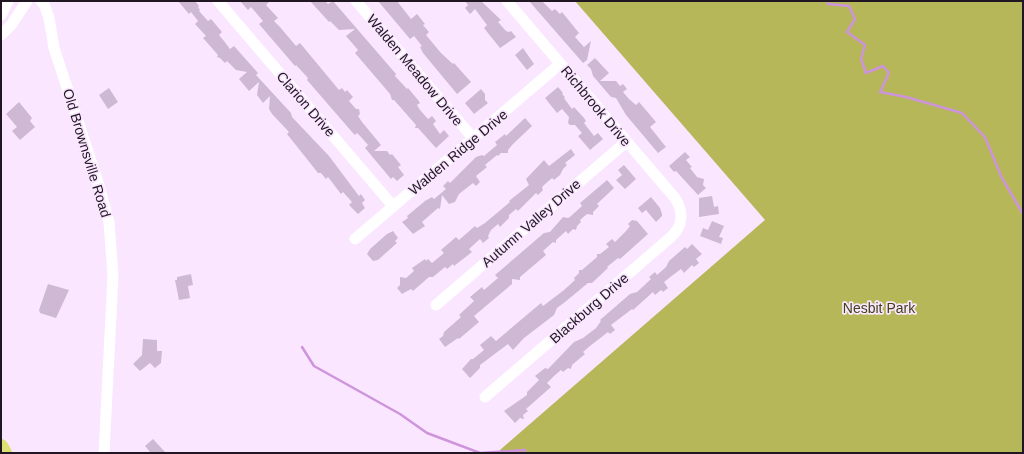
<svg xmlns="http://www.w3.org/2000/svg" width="1024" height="454" font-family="Arial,sans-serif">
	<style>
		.forest { fill: #b5b758 }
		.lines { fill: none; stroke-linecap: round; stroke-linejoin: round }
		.stream { stroke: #ce94dc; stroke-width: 2.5 }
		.building { fill: #cfb8d4 }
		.minor { stroke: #fff; stroke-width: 11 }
		.major { stroke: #dedf73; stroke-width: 14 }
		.labels { text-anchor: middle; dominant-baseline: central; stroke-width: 3.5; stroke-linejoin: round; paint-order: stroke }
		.street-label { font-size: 14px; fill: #201722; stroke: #fae7ff }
		.park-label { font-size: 14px; fill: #414219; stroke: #fae7ff }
	</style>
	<rect width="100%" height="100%" fill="#fae7ff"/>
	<!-- forest -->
	<path class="forest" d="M575,1H1023V453H503L500,450L765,220Z"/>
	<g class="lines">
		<!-- stream -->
		<path class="stream" d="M828,1V4L849,6L855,19L847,32L865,45L861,59L866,73L883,66L889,73L880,92L906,97L962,113L985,137L1002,178L1023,214
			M302,347L314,366L400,414L427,433L480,453L525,450V453"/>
	</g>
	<!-- building -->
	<path class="building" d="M178,1H195L199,6L198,7L200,10L199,11L208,21L211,19L222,32L219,35L224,41L230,49L234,46L258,73L256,75L291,113L292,117L329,156L359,196L361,194L365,200L362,203L365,208L358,214L349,205L352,202L343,192L341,194L328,177L326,179L321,173H318L287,134L289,132L272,114L269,109L270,96L263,103L257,95L259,82L249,91L239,79L247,72L236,70L227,61L225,63L220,58L217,57L218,55L203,38L206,36L195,24L198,21L191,12L189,14Z
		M240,1H270L266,5L278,18L274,21L280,27L296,46L300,43L339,90L342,88L345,92L347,90L353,97L349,101L356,109H359L360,114L358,116L362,122L381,145L374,151H387L390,155L392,154L401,165L398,167L404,175L397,181L393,177L391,179L365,148L368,145L361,137L357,133L355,135L352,132L307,80L308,78L296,65L295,66L259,24L263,21L251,7L248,10Z
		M310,1H325L328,4L333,1L396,74L395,76L407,89L408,88L418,100L420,103L417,105L420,110L428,119L432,116L436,121L433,124L440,134L444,130L449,136L436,148L418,128H415L416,125L394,100H392L390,94L355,53L358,50L346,36L355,29L339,30L330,21L329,22Z
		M378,1H397L411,19L417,14L425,24L423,25L429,32L426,35L441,53L453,64L454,63L471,82L457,94L423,53L420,47L422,46L414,36L410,39Z
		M465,1H481L501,20L498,22L506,31L509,32L511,31L516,37L500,48L484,28L487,25L475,9L470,14L465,8L468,5Z
		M529,1H542L552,11L555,9L560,14L562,12L579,33L575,37L584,47L591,41L587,60L583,63Z
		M523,48L534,64L527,70L515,55Z
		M595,58L609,73L600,81H616L620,86L623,84L627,89L623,92L629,99L636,105L639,102L656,122L650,127L666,147L658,153L626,115L616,98L611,97L593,76L591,69L587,65Z
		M558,87L563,93L562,94L565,97L564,98L572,109L574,107L584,118L586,121L584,123L594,136L598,133L603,139L590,150L578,136L582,133L575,125H570L568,123L569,117L562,109L557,113L545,98Z
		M109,88L118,102L108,109L99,95Z
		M481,89L485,94V100L488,103L474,114L465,103Z
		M19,102L32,118L30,121L35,127L20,140L12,131L17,127L6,114Z
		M525,118L532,126L513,144L508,150V153H501L498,156L497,155L485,165L487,167L476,176L480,182L476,186L473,183L459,194L455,202L449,204L442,195L440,209L438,208L422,222L425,226L413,234L402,222L408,218L407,216L425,201L432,197L434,199L446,189L443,186L448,181L450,183L476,157L482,155L484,156L497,145L495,142L505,134L506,136Z
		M571,149L575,155L565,163L567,165L563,169L560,175L554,180L552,178L543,186L542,188L543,190L538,195L536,193L518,211L516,209L509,215V218L500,227L498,224L491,230L488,236L489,238L483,243L480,239L469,249L472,252L454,266L453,264L447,269L445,267L433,277H429L413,291L411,289L402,294L397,288L400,285V277L406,278L414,271L412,268L425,259L426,261L428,259L432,263L444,253L441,250L456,237L459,240L475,226L477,228L485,223L510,202L509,201L529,185L526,179L544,160L549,166Z
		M685,152L690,157L686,160L692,167L690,168L697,177L704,179L703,185L706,188L698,195L676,171L674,172L669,166Z
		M624,165L636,179L625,189L616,180L622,175L618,170Z
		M607,180L614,188L597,204L599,206L593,212V215L587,214L580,220L581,222L577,226L576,230L573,229L568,234L566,231L556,240V243L553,242L543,251L546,255L520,277V280L512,279V284L474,316L479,322L459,339L458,338L445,347L439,339L443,336L444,332L461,317L459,315L461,313L474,301L470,297L482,287L484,290L498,278L495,275L544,233L550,232L563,217L568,218L571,216L582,206L580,203Z
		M712,196L714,207L718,206L719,214L699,217V198Z
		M651,197L660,208L662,214V216L656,222L646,210L642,213L638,208Z
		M632,220L637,221L648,234L620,259L618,258L607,267L608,268L592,283H588L565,302L557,308L554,315L524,338L513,350L508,344L480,365V368L470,378L462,369L471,359H473L484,350L480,345L491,336L496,341L541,303L543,306L564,290L575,280L574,278L579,273V270H582L597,257V254H600L609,247L606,244L612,239L615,242L626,231L630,226L628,224Z
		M712,221L724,226L719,237L723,238L721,244L700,236L703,228L708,230Z
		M393,231L398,238L395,241L397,243L378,260L373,261L367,254L370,249L387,234Z
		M692,244L702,254L696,259L699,263L694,267L692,265L684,273L681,269L673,275L664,282L668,288L663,292L661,290L655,295L653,292L633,310L632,309L611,325L615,330L610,334L608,332L590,346L583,352L585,354L572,365L571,369L568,368L563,372L561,370L554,376L547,383L551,387L526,409L528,411L523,415L524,419L520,418L515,423L504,411L527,395V392L539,380L535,376L545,368L548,369L574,342L583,338L596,328L601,321L600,320L630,294L637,292L651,279L649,277L655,272L657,275L666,267L669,261L685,247L687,249Z
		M191,274L193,285L188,286L190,298L179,300L175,280H177V277Z
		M48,284L69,290L56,318L40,313L39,310Z
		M143,339L157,340V351H162L161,363L155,368L150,363L140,371L133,364L142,355Z
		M153,439L166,453H151L145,446Z"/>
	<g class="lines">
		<!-- minor -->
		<path class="minor" d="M41,1L44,4L49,18L54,48L97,179L109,222L113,276L104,453
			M218,1L393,206
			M356,1L473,138
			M1,15L8,1
			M1,35L12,24L27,1
			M355,239L560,64
			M436,305L626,142
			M485,397L671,237C683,226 684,212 675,198L507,1"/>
		<!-- major -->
		<path class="major" d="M1,446L5,453"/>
	</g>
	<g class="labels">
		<!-- street labels -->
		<g class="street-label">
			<text transform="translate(415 70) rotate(50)">Walden Meadow Drive</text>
			<text transform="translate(306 104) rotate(49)">Clarion Drive</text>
			<text transform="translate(596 106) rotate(50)">Richbrook Drive</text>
			<text transform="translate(458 152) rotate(-40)">Walden Ridge Drive</text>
			<text transform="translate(87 153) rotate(73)">Old Brownsville Road</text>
			<text transform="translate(531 223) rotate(-41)">Autumn Valley Drive</text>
			<text transform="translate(589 308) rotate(-41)">Blackburg Drive</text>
		</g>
		<!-- park labels -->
		<g class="park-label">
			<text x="879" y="308">Nesbit Park</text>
		</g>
	</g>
	<!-- border -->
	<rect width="1024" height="454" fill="none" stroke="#201722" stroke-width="4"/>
</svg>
